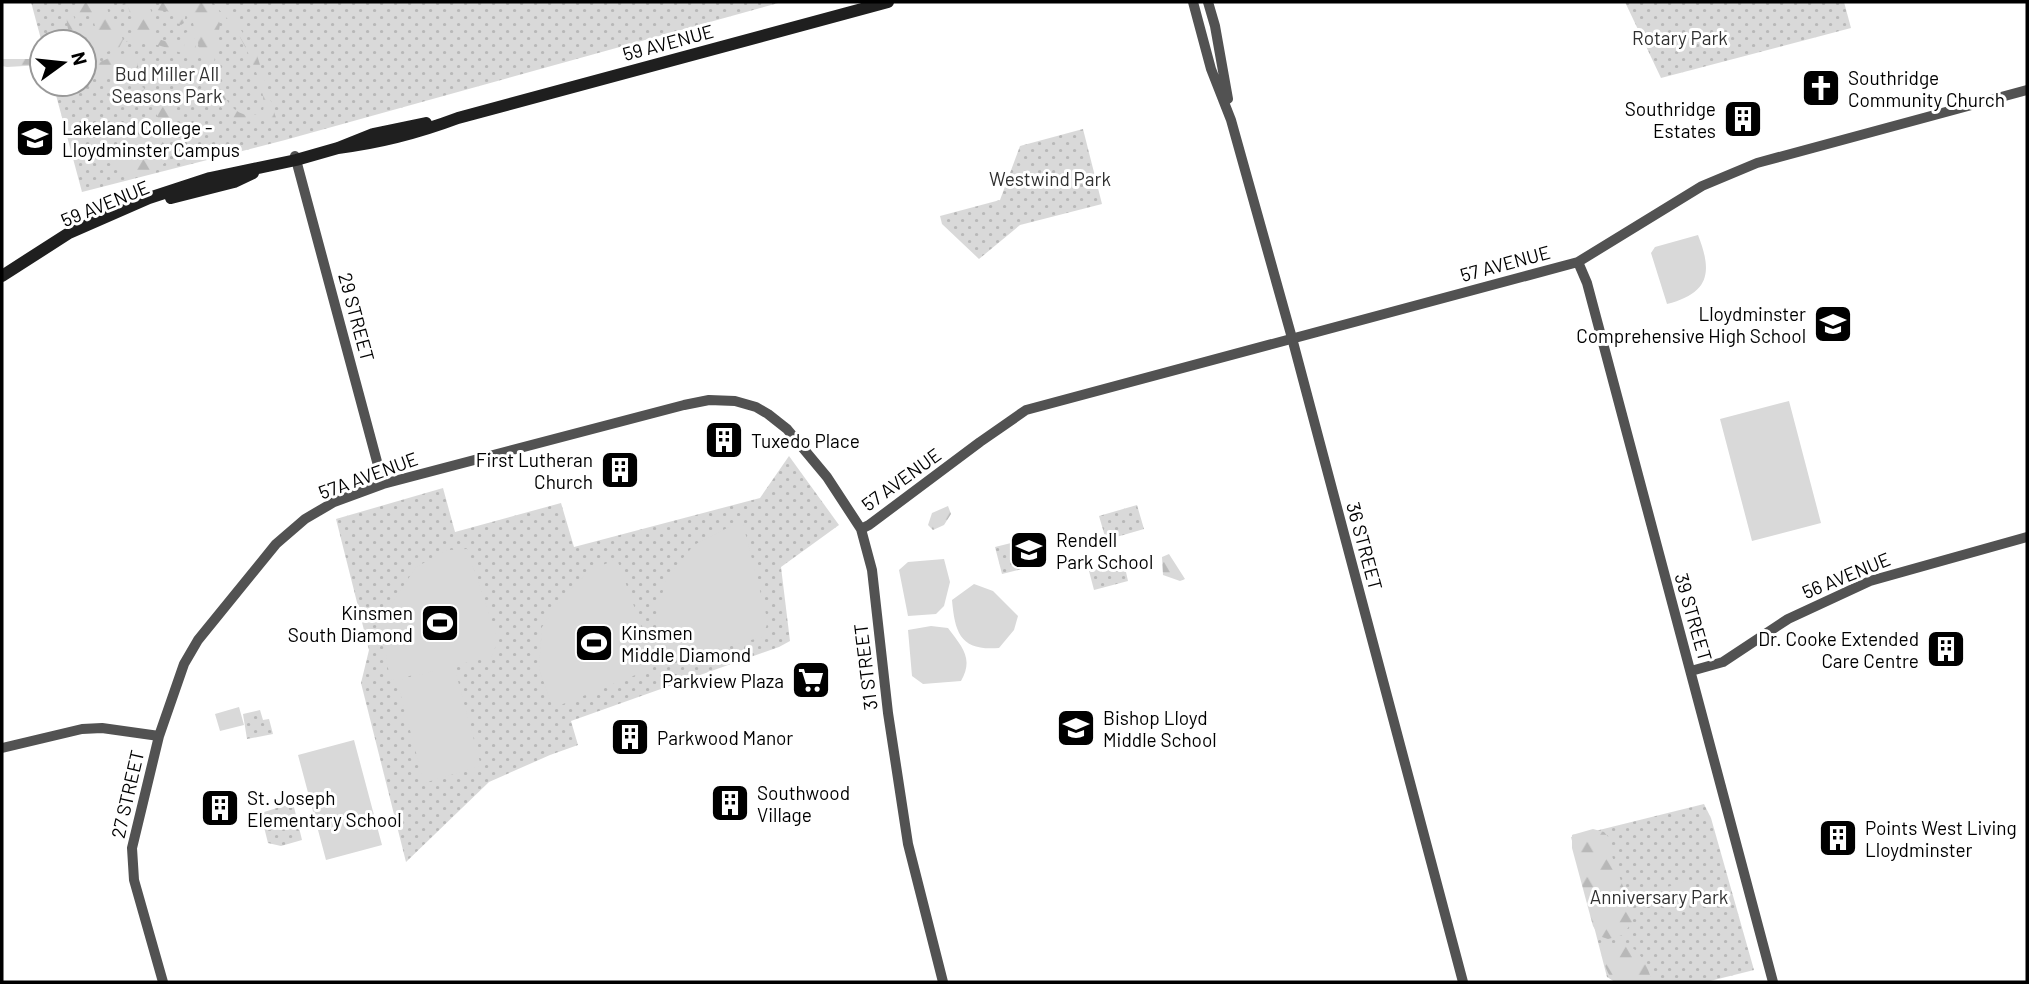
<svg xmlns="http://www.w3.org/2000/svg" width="2029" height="984" font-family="Barlow,sans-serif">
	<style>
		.green { fill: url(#green-dots) }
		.forest { fill: url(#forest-firs) }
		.pitch { fill: #d9d9d9 }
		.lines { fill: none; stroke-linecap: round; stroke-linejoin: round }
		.tertiary { stroke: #525252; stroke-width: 10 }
		.secondary { stroke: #1f1f1f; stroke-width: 12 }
		.labels { text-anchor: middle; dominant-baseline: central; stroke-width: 6; stroke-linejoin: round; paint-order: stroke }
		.park-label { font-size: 19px; fill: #303030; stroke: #fff }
		.street-label { font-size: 19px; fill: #000; stroke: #fff }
		.poi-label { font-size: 19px; fill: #000; stroke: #fff; text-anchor: start }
	</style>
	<defs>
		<pattern id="green-dots" width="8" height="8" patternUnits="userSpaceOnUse" patternTransform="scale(1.75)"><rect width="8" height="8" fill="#d9d9d9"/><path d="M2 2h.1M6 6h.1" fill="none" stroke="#b8b8b8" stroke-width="1.8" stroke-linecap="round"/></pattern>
		<pattern id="forest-firs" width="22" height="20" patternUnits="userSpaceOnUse" patternTransform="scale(1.75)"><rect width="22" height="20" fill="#d9d9d9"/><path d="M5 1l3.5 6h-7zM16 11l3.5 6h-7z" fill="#b8b8b8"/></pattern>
	</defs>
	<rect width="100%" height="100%" fill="#fff"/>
	<!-- green -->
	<path class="green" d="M31,2H782L285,140L82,192L53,84H84V42L42,43Z
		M1625,2H1844L1851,28L1661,78Z
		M1083,129L1102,204L1020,225L979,259L942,224L940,216L1000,200L1020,146Z
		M789,456L839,525L781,567L790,641L779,647L571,721L578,745L550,755L489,782L406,862L361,683L369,650L336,519L443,488L455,532L561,503L574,547L760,498Z
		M1137,505L1144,529L1106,540L1099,516Z
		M1019,541L1026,568L1002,574L995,547Z
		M1124,563L1128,581L1094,590L1089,571Z
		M260,710L263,720L269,719L273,734L247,739L243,714Z
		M293,803L302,840L281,846L268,843L262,819L264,812Z
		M1704,804L1711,818L1754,970L1706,982H1615L1607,977L1571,837Z"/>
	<!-- forest -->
	<path class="forest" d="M77,2H106L109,16L119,28L123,40L119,48L84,59V42L78,39H73C68,32 65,21 68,13L72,12L78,27L95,26L92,16H78L75,10Z
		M118,2H154L150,8C156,23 152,24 155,38L184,47L185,33L191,31L194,34L197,54C182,58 162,41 143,44L139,40L126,42L133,33L131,28L134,17L131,16L127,4L123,5Z
		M160,2H211L220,24L214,63L207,65L203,63L188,3L184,23L181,25L177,23L172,12L157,10Z
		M213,2H223L257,55L276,118L274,120L239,122C226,113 213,103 212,86L220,84C225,104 242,124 263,111C268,91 245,44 234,27C228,18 219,11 213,2Z
		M128,53L138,63L136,69L140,86L144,88L143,92L136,94C119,67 116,84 92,78C90,84 83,86 77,84H84V63L89,62L93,65L116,55Z
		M2,59H41L42,65L7,67L2,66Z
		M170,100L174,102L177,122L163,125C163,129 162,132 162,136C162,142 167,147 167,152C169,172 141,174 127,176C118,169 115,157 118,146L136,132H156L159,121L155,110L156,106Z
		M948,506L951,514L944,525L933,530L928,525L932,513Z
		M1169,554L1185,579L1180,581L1163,575L1162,557Z
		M1593,829L1604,832L1610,839L1612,856L1633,914L1632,922L1623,935L1608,939L1599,936L1593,926L1572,848V835Z
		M1627,944C1641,952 1648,966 1652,982H1615C1606,973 1601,959 1604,946Z"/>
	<!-- pitch -->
	<path class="pitch" d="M1698,235C1713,273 1709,293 1667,304L1651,253L1655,247Z
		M1789,401L1821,523L1752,541L1720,419Z
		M743,524L768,622L762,637L670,662L655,620L667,577L694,545L733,525Z
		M467,549L498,640L492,656L454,666L481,766L424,783L397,681L434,671L390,680L384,643L390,606L416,567L448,550Z
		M617,559L653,659L648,670L553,708L539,669L542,627L564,595L591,570Z
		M944,559L950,582L944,606L936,614L908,616L899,570L908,562Z
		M974,584L993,591L1018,616L1014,630L999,648C961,651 955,634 952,600Z
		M931,626L948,628C962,647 974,658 961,681L923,684L912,676L908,630Z
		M239,707L244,725L220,731L215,714Z
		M354,740L382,845L326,860L298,755Z
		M1689,880L1694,894L1665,903L1661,889Z"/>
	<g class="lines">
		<!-- tertiary -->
		<path class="tertiary" d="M1193,2L1211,69L1231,120L1292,338L1463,982
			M1208,2L1215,26L1228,99
			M295,156L383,484
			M1578,262L1587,283L1773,982
			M861,529L869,525L980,442L1026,410L1578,262L1702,186L1757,163L2027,90
			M1691,671L1723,662L1788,619L1870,581L2027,537
			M2,748L82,729L102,728L159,736
			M163,982L134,880L132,848L159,736L184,664L198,640L276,544L305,519L334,502L383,484L684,405L709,400L735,401L756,407L768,414L787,429L827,477L861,529L872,570L888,713L908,844L943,982"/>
		<!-- secondary -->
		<path class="secondary" d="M338,148C380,143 418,133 458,118L888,2
			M171,198L234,182L253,173
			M2,276L69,233L149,198L210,178L296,160L338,148L373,134L426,123"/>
	</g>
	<!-- icons -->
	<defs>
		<g id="church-square" transform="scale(2.0125)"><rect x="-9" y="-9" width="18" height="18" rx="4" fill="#000" stroke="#fff"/><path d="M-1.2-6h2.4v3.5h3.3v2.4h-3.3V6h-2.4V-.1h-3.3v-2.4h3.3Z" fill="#fff"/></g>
		<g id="building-square" transform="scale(2.0125)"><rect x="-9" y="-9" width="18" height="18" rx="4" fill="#000" stroke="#fff"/><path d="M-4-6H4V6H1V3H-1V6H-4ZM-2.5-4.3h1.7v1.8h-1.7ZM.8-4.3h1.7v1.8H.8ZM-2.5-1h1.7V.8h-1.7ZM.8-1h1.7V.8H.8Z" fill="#fff"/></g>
		<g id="university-square" transform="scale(2.0125)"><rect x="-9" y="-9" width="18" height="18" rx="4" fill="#000" stroke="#fff"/><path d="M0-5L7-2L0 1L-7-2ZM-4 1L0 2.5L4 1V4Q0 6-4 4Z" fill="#fff"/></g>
		<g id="school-square" transform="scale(2.0125)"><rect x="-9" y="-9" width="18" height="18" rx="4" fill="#000" stroke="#fff"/><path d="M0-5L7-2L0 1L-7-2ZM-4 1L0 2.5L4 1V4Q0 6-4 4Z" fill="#fff"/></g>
		<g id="stadium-square" transform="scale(2.0125)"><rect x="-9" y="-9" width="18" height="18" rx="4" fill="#000" stroke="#fff"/><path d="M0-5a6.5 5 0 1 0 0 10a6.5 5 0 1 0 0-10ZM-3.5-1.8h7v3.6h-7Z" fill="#fff"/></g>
		<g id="supermarket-square" transform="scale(2.0125)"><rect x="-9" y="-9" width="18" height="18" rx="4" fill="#000" stroke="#fff"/><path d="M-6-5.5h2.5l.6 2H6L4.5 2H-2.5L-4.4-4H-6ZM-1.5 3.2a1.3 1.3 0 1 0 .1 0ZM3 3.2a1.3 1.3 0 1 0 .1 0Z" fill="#fff"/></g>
	</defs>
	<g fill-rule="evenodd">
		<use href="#church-square" x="1821" y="88"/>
		<use href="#building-square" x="1743" y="119"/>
		<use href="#university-square" x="35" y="138"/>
		<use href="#school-square" x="1833" y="324"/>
		<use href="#building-square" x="724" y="440"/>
		<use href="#building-square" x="620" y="470"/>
		<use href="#school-square" x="1029" y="550"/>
		<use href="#stadium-square" x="440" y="623"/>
		<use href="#stadium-square" x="594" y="643"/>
		<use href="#building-square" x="1946" y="649"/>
		<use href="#supermarket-square" x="811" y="680"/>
		<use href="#school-square" x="1076" y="728"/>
		<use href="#building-square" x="630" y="737"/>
		<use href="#building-square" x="730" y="803"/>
		<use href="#building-square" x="220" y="808"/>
		<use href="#building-square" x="1838" y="838"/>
	</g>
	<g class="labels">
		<!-- park labels -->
		<g class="park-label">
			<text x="1680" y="37">Rotary Park</text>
			<text x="167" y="73">Bud Miller All<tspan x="167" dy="22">Seasons Park</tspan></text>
			<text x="1050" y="178">Westwind Park</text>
			<text x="1659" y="896">Anniversary Park</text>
		</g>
		<!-- street labels -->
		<g class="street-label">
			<text transform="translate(668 42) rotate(-15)">59 AVENUE</text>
			<text transform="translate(105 203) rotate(-22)">59 AVENUE</text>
			<text transform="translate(1505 263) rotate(-15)">57 AVENUE</text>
			<text transform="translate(357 317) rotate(75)">29 STREET</text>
			<text transform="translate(368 475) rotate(-20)">57A AVENUE</text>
			<text transform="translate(901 479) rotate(-36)">57 AVENUE</text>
			<text transform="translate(1365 546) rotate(75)">36 STREET</text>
			<text transform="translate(1846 575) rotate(-22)">56 AVENUE</text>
			<text transform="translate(1694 617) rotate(74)">39 STREET</text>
			<text transform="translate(865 667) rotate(-97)">31 STREET</text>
			<text transform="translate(127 794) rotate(-77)">27 STREET</text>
		</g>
		<!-- poi labels -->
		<g class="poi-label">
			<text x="1848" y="77">Southridge<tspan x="1848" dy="22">Community Church</tspan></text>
			<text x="1716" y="108" text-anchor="end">Southridge<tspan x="1716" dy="22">Estates</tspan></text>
			<text x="62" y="127">Lakeland College -<tspan x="62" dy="22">Lloydminster Campus</tspan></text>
			<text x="1806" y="313" text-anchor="end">Lloydminster<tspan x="1806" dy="22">Comprehensive High School</tspan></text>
			<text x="751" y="440">Tuxedo Place</text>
			<text x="593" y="459" text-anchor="end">First Lutheran<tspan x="593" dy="22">Church</tspan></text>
			<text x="1056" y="539">Rendell<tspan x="1056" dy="22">Park School</tspan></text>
			<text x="413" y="612" text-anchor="end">Kinsmen<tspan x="413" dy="22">South Diamond</tspan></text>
			<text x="621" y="632">Kinsmen<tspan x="621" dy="22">Middle Diamond</tspan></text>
			<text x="1919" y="638" text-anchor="end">Dr. Cooke Extended<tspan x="1919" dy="22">Care Centre</tspan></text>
			<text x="784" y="680" text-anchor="end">Parkview Plaza</text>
			<text x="1103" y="717">Bishop Lloyd<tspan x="1103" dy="22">Middle School</tspan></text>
			<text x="657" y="737">Parkwood Manor</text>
			<text x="757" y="792">Southwood<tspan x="757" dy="22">Village</tspan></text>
			<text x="247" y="797">St. Joseph<tspan x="247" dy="22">Elementary School</tspan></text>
			<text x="1865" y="827">Points West Living<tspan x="1865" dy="22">Lloydminster</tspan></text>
		</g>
	</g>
	<!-- border -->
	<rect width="2029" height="984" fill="none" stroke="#000000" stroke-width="7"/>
	<!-- north arrow -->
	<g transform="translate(63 63) rotate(75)"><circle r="33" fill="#ffffff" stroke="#999999" stroke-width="2"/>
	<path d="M0-5L12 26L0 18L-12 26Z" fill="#000000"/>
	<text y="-10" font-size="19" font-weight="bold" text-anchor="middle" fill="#000000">N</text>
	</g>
</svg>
